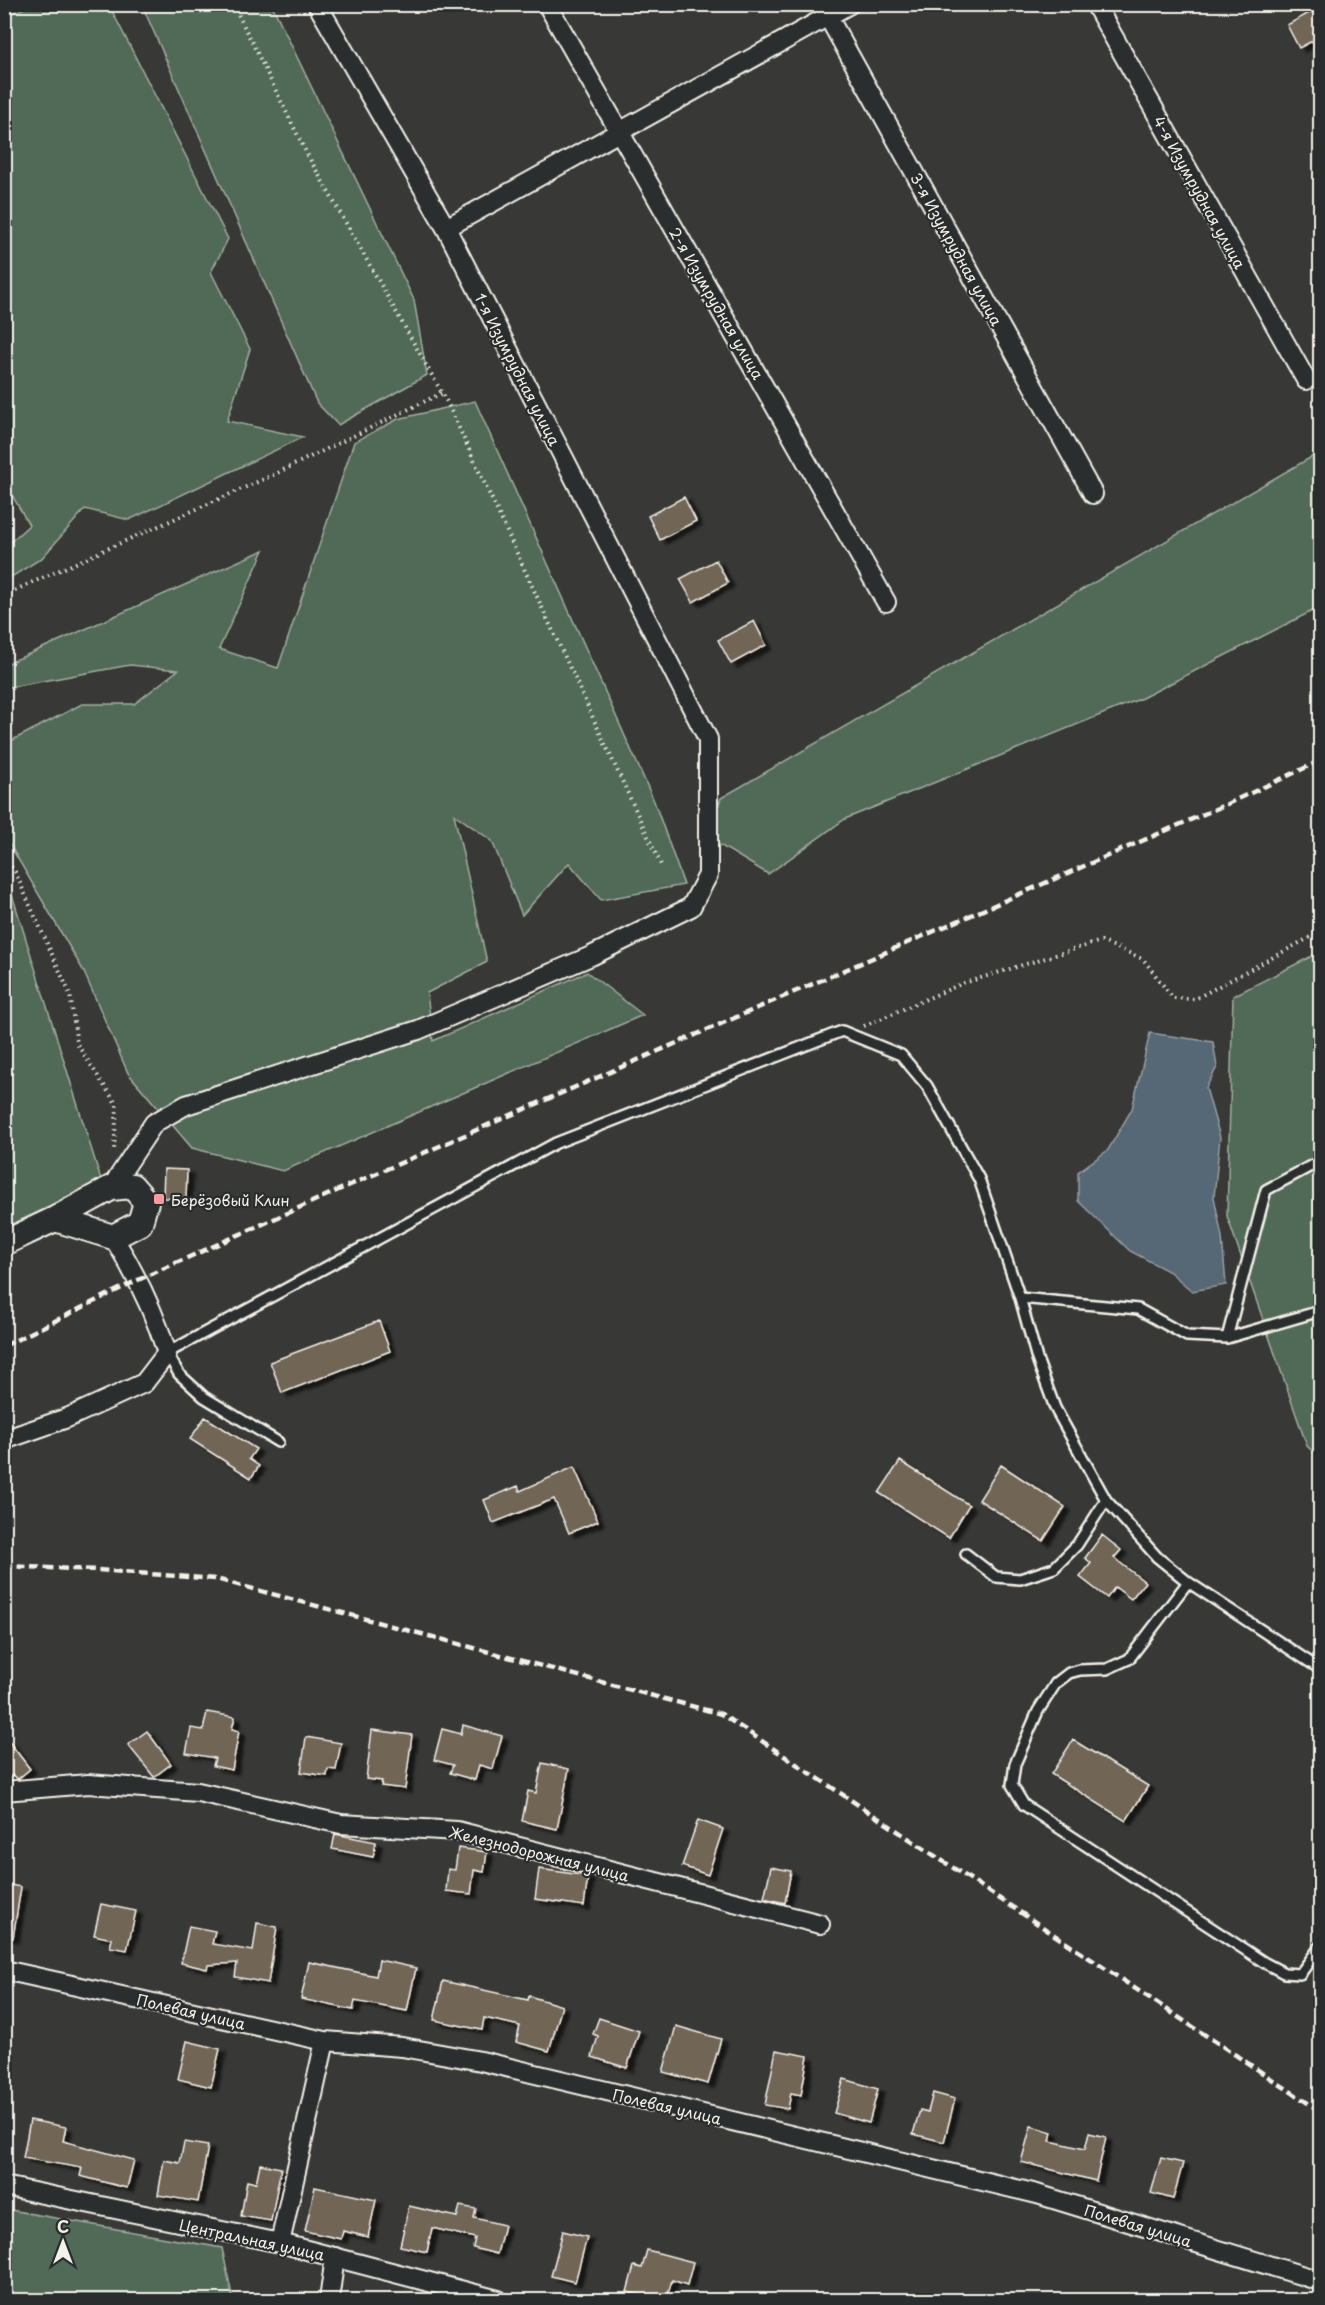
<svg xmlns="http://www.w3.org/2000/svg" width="1325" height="2305" font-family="'Playpen Sans',sans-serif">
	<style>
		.green { fill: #516b59; stroke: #a2aea0; stroke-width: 1.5 }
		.water { fill: #576874; stroke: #969fa2; stroke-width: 1.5 }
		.building { fill: #716657; stroke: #f4f1e8; stroke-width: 1.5; filter: url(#shadow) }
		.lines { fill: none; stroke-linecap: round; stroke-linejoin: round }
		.service-casing { stroke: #f4f1e8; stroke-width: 14 }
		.minor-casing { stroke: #f4f1e8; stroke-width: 22 }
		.tertiary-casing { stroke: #f4f1e8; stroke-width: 28 }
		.path { stroke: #f4f1e8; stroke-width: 4; stroke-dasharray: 1.5 4.5; stroke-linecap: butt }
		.service { stroke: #2a2d2e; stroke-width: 9 }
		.minor { stroke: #2a2d2e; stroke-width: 18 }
		.tertiary { stroke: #2a2d2e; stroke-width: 24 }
		.rail { stroke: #f4f1e8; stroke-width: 4.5; stroke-dasharray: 9 4.5; stroke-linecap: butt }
		.poi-dot { fill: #ff9aa2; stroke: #2a2d2e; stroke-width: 2 }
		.labels { text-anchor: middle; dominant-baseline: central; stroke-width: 4.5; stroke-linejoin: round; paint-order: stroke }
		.street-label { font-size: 15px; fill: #f4f1e8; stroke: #2a2d2e }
		.poi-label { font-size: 15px; fill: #f4f1e8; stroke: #2a2d2e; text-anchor: start }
	</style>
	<defs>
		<filter id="shadow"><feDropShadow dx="6" dy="4" stdDeviation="1.5" flood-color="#0009"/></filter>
	</defs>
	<rect width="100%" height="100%" fill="#383836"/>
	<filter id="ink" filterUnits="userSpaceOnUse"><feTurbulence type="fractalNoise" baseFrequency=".0167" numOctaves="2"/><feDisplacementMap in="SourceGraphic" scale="12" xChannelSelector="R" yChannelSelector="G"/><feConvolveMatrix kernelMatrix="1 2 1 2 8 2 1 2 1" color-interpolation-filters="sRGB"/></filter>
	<g filter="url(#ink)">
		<!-- green -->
		<path class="green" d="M31,5H109L228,239L211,272L250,349L227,421L303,437L129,520L85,509L42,558L5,581V547L29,525L4,481V17Z
			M142,5H272L414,300L427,375L338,425L317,403Z
			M475,401L654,801L684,885L601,900L569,863L522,915L492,841L454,814L487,962L427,993L433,1041L587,972L643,1015L283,1171L192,1148L128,1073L83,970L4,835L5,744L82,704H134L178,670L130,665L5,688L4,665L264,550L219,649L278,668L354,442L398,419Z
			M1320,452V607L1142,698L845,819L768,874L708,838L721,798Z
			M4,879L10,888L103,1186L5,1229Z
			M1320,952V1458L1307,1446L1227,1216L1233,996Z
			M5,2209L222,2248L233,2300H5Z"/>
		<!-- water -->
		<path class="water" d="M1150,1033L1213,1042L1217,1067L1206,1088L1220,1137L1214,1197L1222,1237L1226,1285L1192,1291L1170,1272L1130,1251L1078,1201V1172L1108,1150L1132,1109Z"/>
		<!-- building -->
		<path class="building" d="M1320,7V37L1299,48L1287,25Z
			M684,497L696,521L660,540L648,516Z
			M716,560L728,583L693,602L680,579Z
			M754,621L766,645L731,664L718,640Z
			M164,1169L187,1170L186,1199L163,1198Z
			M379,1321L390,1351L282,1393L270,1362Z
			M205,1417L256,1449L249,1459L259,1466L251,1478L190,1439Z
			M900,1461L969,1505L949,1538L879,1493Z
			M1001,1465L1065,1507L1043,1541L979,1500Z
			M574,1467L598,1521L569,1533L554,1499L493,1523L484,1500L518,1486L520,1491Z
			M1102,1535L1121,1550L1114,1558L1145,1582L1131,1599L1115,1587L1107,1598L1080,1577L1091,1563L1085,1558Z
			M207,1712L235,1717L232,1729L239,1731L232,1770L213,1766L215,1758L186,1753L191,1728L203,1730Z
			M463,1725L502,1736L493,1769L479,1765L475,1780L450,1773L453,1765L434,1760L442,1729L461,1734Z
			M372,1730L412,1735L405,1789L381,1786L382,1781L366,1779Z
			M147,1731L171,1764L154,1777L128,1745Z
			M4,1735L30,1769L18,1779L13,1775L4,1780Z
			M306,1737L341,1743L336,1770L328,1769L327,1776L301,1772Z
			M1073,1740L1148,1786L1126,1821L1051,1774Z
			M542,1763L569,1769L557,1829L522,1821L528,1791L536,1793Z
			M698,1820L723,1829L708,1875L682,1866Z
			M335,1834L376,1842L373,1857L332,1849Z
			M458,1848L487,1852L484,1872L474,1870L471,1894L446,1891L448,1869L455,1870Z
			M771,1867L791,1871L785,1903L764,1898Z
			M539,1869L588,1876L584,1906L535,1899Z
			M4,1884L21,1887L13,1938L4,1937Z
			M101,1904L136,1911L127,1950L110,1947L112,1939L94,1935Z
			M257,1923L277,1927L268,1983L235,1977L237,1963L208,1965L207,1969L181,1963L189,1926L215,1931L212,1944L253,1951Z
			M379,1960L416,1968L407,2011L355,2001L353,2010L301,1999L309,1962L376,1976Z
			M443,1981L528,2000L529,1996L562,2006L549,2051L516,2042L520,2026L484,2018L482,2030L434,2020Z
			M599,2018L639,2031L627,2068L592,2057L598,2036L593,2034Z
			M676,2026L721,2039L708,2084L663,2072Z
			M187,2041L220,2049L211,2087L178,2079Z
			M776,2050L808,2056L801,2095L791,2093L788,2109L765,2105Z
			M844,2079L878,2089L869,2123L834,2113Z
			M933,2093L955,2099L944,2142L913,2134L920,2110L928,2112Z
			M30,2120L66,2127L63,2141L134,2160L127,2188L80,2176L82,2168L23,2158Z
			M1031,2126L1052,2132L1050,2141L1085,2149L1089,2133L1106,2137L1096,2181L1021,2162Z
			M184,2142L208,2146L198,2202L158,2195L164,2160L180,2163Z
			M1161,2158L1183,2163L1173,2199L1151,2193Z
			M260,2164L281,2168L271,2221L241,2216L247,2181L256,2183Z
			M315,2187L376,2200L368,2237L343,2231L341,2239L305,2231Z
			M409,2206L457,2217L460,2206L476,2209L474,2218L504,2225L497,2254L473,2248L475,2238L432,2228L427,2252L400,2246Z
			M563,2231L587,2237L575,2282L551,2276Z
			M647,2250L693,2262L687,2285L672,2280L666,2301L627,2292L634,2266L642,2268Z"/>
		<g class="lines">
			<!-- service casing -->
			<g class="service-casing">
				<path id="service" d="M1020,1298L1138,1309L1187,1336L1227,1338L1320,1311
					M1227,1338L1266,1190L1320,1161
					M278,1442L204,1397L179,1374L167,1353L556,1143L842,1031L901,1055L927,1086L979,1179L1020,1298L1037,1359L1055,1408L1106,1500L1157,1557L1188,1582L1320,1669
					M966,1554L996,1577L1020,1579L1054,1568L1077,1545L1106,1500
					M1188,1582L1129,1659L1107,1669L1080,1670L1069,1673L1056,1683L1038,1711L1015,1764L1012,1785L1024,1805L1265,1963L1284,1973L1300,1974L1320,1947"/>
			</g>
			<!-- minor casing -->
			<g class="minor-casing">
				<path id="minor" d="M547,4L886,602
					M821,4L1093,494
					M1095,4L1306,380
					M446,228L850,4
					M111,1188L154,1123L186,1105L418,1030L591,956L691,907L708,875V739L446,228L317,4
					M4,1440L67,1418L144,1383L167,1353C154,1311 136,1274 113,1237
					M4,1791L88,1784L198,1792L341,1824L457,1831L820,1924
					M4,1970L325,2041L402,2047L481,2061L1037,2194L1320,2281
					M4,2186L280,2243L498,2300
					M280,2243L325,2041
					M329,2300L335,2257"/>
			</g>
			<!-- tertiary casing -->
			<g class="tertiary-casing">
				<path id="tertiary" d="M4,1243L55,1219L111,1188L132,1186L146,1202L140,1223L113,1237L55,1219"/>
			</g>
			<!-- path -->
			<path class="path" d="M233,4L307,154L447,402L661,865
				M4,595L273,475L442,393
				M4,857L15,872L70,994L77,1044L117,1105L114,1150
				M864,1026L961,984L1101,941L1143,959L1173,998L1195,999L1320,932"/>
			<!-- service -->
			<use href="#service" class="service"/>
			<!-- minor -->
			<use href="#minor" class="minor"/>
			<!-- tertiary -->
			<use href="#tertiary" class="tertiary"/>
			<!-- rail -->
			<path class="rail" d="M4,1346L138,1280L343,1188L1227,804L1320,761
				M4,1566L97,1570L216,1579L721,1714L1320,2111"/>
		</g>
	</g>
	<!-- markers -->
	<rect class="poi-dot" x="153" y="1193" width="12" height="12" rx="3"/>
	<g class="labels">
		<!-- street labels -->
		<g class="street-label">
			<text transform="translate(1200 192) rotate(61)">4-я Изумрудная улица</text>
			<text transform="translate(957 249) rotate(61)">3-я Изумрудная улица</text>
			<text transform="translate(717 303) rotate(60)">2-я Изумрудная улица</text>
			<text transform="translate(518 369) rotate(63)">1-я Изумрудная улица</text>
			<text transform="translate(539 1853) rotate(14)">Железнодорожная улица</text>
			<text transform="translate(191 2011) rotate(13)">Полевая улица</text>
			<text transform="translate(667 2106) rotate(13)">Полевая улица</text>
			<text transform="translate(1138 2225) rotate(17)">Полевая улица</text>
			<text transform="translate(252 2239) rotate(12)">Центральная улица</text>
		</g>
		<!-- poi labels -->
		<g class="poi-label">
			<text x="171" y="1199">Берёзовый Клин</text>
		</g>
	</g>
	<!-- margin -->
	<rect width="1325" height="2305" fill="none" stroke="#2a2d2e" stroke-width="24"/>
	<rect x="12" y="12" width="1301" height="2281" fill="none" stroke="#f4f1e8" stroke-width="2" filter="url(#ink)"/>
	<!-- north arrow -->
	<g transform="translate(63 2242)" stroke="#2a2d2e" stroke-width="4.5" paint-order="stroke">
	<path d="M0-4.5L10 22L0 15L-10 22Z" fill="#f4f1e8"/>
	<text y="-9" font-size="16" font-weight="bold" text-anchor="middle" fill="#f4f1e8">С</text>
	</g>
</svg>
